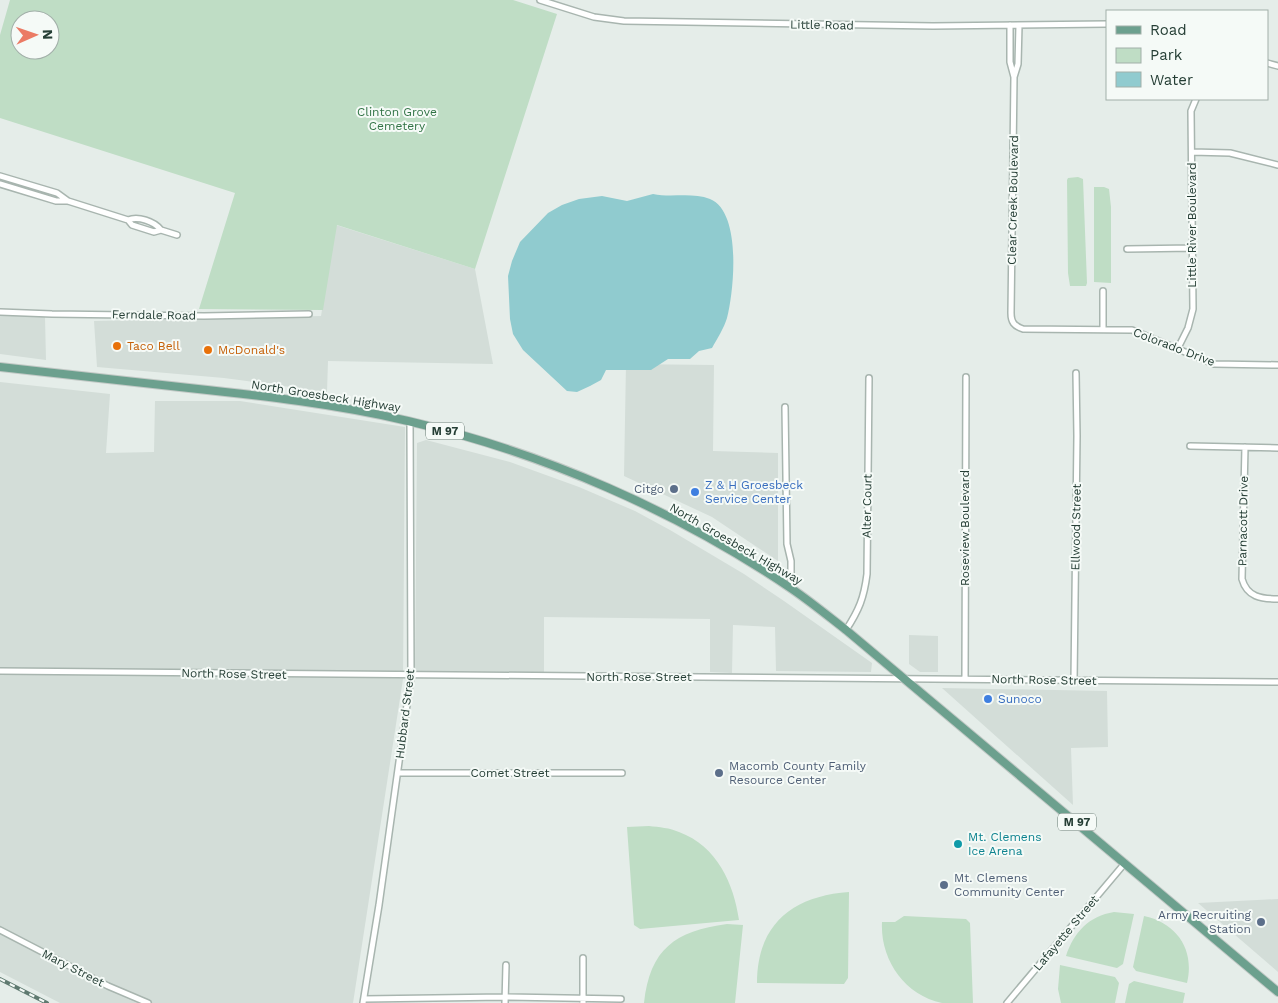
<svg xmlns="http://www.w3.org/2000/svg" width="1278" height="1003" font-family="'Work Sans',sans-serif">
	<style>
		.built { fill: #d3ddd8 }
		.green { fill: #bfddc5; fill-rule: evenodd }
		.water { fill: #90cbcf }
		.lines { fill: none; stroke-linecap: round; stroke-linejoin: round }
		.street-casing { stroke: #a8b5af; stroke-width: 8 }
		.primary-casing { stroke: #c2c9c6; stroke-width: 10 }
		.street { stroke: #fff; stroke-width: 5 }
		.primary { stroke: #6ca08e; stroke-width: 8 }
		.rail-casing { stroke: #5f7a70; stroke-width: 4 }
		.rail { stroke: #f5faf7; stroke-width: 2; stroke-dasharray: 5.5; stroke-linecap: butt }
		.food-dot { fill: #e8710a; stroke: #f5faf7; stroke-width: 2 }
		.service-dot { fill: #5c6f8a; stroke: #f5faf7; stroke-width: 2 }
		.shop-dot { fill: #3f7fe0; stroke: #f5faf7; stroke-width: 2 }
		.culture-dot { fill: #0f9aa8; stroke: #f5faf7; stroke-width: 2 }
		.labels { text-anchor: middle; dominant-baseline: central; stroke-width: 4; stroke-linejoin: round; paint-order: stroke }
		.shield { fill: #f5faf7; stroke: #63766f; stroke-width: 1 }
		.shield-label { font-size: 11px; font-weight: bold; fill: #253e35 }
		.street-label { font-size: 12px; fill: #253e35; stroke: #f5faf7 }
		.park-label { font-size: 12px; fill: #317345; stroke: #f5faf7 }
		.food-label { font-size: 12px; fill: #c56008; stroke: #f5faf7; text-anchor: start }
		.shop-label { font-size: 12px; fill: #366cbe; stroke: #f5faf7; text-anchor: start }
		.service-label { font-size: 12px; fill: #4e5e75; stroke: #f5faf7; text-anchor: end }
		.culture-label { font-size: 12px; fill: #0d838f; stroke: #f5faf7; text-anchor: start }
	</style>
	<rect width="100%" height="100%" fill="#e5ede9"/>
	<!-- built -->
	<path class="built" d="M336,225L475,269L493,364L328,361L327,392L224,378L97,367L94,321L321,316Z
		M0,314L45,317L46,360L0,354Z
		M626,364L714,365L713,451L778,453V561L712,517L624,476Z
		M0,382L110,394L106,453L154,452L155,401H240L405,427L403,679L353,1003H60L0,972Z
		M426,440L510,462L579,487L635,511L670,530L744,574L784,601L872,663L871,672L776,671L775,627L733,625L732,673L710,672V619L544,617V672L415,671L417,443Z
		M909,635L938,636V672H920L909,664Z
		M942,688L1107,691L1108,747L1071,748L1073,805Z
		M1278,899V972L1198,903Z"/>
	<!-- green -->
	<path class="green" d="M10,0H513L557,14L475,269L337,225L323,310L199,309L235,193L0,118V35ZM20,20H50V50H20Z
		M1078,177L1083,179L1087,283L1086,286H1070L1068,273L1067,180L1068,178Z
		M1094,187H1104L1109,189L1111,207V283L1094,282Z
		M649,826C659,827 670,828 679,832C717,846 734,884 739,920L640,929L634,925L627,827Z
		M849,892L848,978L844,984L757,983C757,924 793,896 849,892Z
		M1114,912L1134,914L1123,964L1117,968L1066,956C1074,932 1089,916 1114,912Z
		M904,916L966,919L970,923L973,1003C963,1003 952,1003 942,1003C904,995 880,959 882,922H895Z
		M1144,916C1177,923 1195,950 1187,983L1136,971L1133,967Z
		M727,924L743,925L735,1003H644C650,949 675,931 727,924Z
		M1060,965L1115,977L1119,983L1115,1003H1061L1058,989Z
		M1134,981L1185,993L1183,1003H1125L1129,984Z"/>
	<!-- water -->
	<path class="water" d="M653,194C671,198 692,192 710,199C742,212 734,291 727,318C724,328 717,339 712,348L699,351L690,359H668L651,370H606L601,380L590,386L577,392L567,391L523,350L513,334L510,319L508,276L512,261L520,242L548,213L562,205L579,199L602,196L627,201Z"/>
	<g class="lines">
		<!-- street casing -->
		<g class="street-casing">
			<path id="street" d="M540,0L594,17L624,21L933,26L1107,24
				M1010,25V62L1014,77L1018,64L1019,25
				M1267,63L1278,66
				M1014,77L1011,313C1011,322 1014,326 1023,329L1132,330L1214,364L1278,365
				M1192,152L1230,153L1278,165
				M0,176L57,193L68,201
				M0,184L56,201H68L128,220L132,225L154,232L161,230L177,235
				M128,220C138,216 154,221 161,230
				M1127,249L1193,248
				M0,312L52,314L204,316L309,314
				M1103,329V291
				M1177,350L1188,328L1193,309L1191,111L1196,99
				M785,407L787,544L791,561V588
				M1190,446L1278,448
				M1245,447L1242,579C1247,597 1261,599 1278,599
				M846,630C859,610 864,598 867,574L869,378
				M0,671C426,676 852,677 1278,682
				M965,679L966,377
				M1074,681L1077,436L1076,373
				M398,773H622
				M0,930L108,986L148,1003
				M583,958V1003
				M364,999L504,997L621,999
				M363,1003L379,905L411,676L410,421
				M505,1003L506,965
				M1007,1003L1125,863"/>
		</g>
		<!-- primary casing -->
		<g class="primary-casing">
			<path id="primary" d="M0,367C63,374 126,381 189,388C263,396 336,404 408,421C544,453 677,511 792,589C811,602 828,616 846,630L1278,992"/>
		</g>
		<!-- street -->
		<use href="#street" class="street"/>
		<!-- primary -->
		<use href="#primary" class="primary"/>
		<!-- rail casing -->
		<g class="rail-casing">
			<path id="rail" d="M0,979L47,1003"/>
		</g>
		<!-- rail -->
		<use href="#rail" class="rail"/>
	</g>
	<!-- markers -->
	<g class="food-dot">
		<circle cx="117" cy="346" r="5"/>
		<circle cx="208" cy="350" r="5"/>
	</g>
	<g class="service-dot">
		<circle cx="674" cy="489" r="5"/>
		<circle cx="719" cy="773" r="5"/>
		<circle cx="944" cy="885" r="5"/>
		<circle cx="1261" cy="922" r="5"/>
	</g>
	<g class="shop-dot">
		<circle cx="695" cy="492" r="5"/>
		<circle cx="988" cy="699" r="5"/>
	</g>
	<circle class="culture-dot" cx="958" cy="844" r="5"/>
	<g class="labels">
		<!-- shield labels -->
		<g class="shield">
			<rect x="426" y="422.5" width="38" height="17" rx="4"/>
			<rect x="1058" y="813.5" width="38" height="17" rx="4"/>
		</g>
		<g class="shield-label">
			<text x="445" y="431">M 97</text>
			<text x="1077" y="822">M 97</text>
		</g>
		<!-- street labels -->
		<g class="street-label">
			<text transform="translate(822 25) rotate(1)">Little Road</text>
			<text transform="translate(1013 200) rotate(-89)">Clear Creek Boulevard</text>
			<text transform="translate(1192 225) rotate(-90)">Little River Boulevard</text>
			<text transform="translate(154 315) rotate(1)">Ferndale Road</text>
			<text transform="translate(1174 347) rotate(21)">Colorado Drive</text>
			<text transform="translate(326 396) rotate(9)">North Groesbeck Highway</text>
			<text transform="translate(867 506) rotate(-89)">Alter Court</text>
			<text transform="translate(1243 521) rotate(-89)">Parnacott Drive</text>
			<text transform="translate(1076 527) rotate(-89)">Ellwood Street</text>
			<text transform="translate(965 528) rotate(-90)">Roseview Boulevard</text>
			<text transform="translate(736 544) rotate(30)">North Groesbeck Highway</text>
			<text transform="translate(234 674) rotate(1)">North Rose Street</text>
			<text x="639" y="677">North Rose Street</text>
			<text transform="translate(1044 680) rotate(1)">North Rose Street</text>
			<text transform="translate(405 714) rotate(-83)">Hubbard Street</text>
			<text x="510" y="773">Comet Street</text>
			<text transform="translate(1066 933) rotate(-50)">Lafayette Street</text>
			<text transform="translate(73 968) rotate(27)">Mary Street</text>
		</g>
		<!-- park labels -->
		<g class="park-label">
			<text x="397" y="112">Clinton Grove<tspan x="397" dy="14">Cemetery</tspan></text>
		</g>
		<!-- food labels -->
		<g class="food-label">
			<text x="127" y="346">Taco Bell</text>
			<text x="218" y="350">McDonald's</text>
		</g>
		<!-- shop labels -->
		<g class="shop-label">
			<text x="705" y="485">Z &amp; H Groesbeck<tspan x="705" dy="14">Service Center</tspan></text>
			<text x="998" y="699">Sunoco</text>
		</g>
		<!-- service labels -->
		<g class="service-label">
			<text x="664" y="489">Citgo</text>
			<text x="729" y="766" text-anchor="start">Macomb County Family<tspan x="729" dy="14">Resource Center</tspan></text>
			<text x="954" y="878" text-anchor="start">Mt. Clemens<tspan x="954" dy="14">Community Center</tspan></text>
			<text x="1251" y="915">Army Recruiting<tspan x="1251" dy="14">Station</tspan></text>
		</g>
		<!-- culture labels -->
		<g class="culture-label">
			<text x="968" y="837">Mt. Clemens<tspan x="968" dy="14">Ice Arena</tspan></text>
		</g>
	</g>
	<!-- legend -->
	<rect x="1106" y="10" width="162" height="90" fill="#f5faf7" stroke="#a2afa9"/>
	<rect x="1116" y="26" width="25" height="8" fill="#6ca08e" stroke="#a2afa9"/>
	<text x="1150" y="35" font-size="15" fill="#253e35">Road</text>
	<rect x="1116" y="48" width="25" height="15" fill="#bfddc5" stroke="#a2afa9"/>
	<text x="1150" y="60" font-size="15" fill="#253e35">Park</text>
	<rect x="1116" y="72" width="25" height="15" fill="#90cbcf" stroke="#a2afa9"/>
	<text x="1150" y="85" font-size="15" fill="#253e35">Water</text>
	<!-- north arrow -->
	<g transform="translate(35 35) rotate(88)"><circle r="24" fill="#f5faf7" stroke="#a2afa9"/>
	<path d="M0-4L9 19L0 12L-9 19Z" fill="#eb7b65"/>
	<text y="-8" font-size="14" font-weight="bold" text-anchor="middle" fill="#253e35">N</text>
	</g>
</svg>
